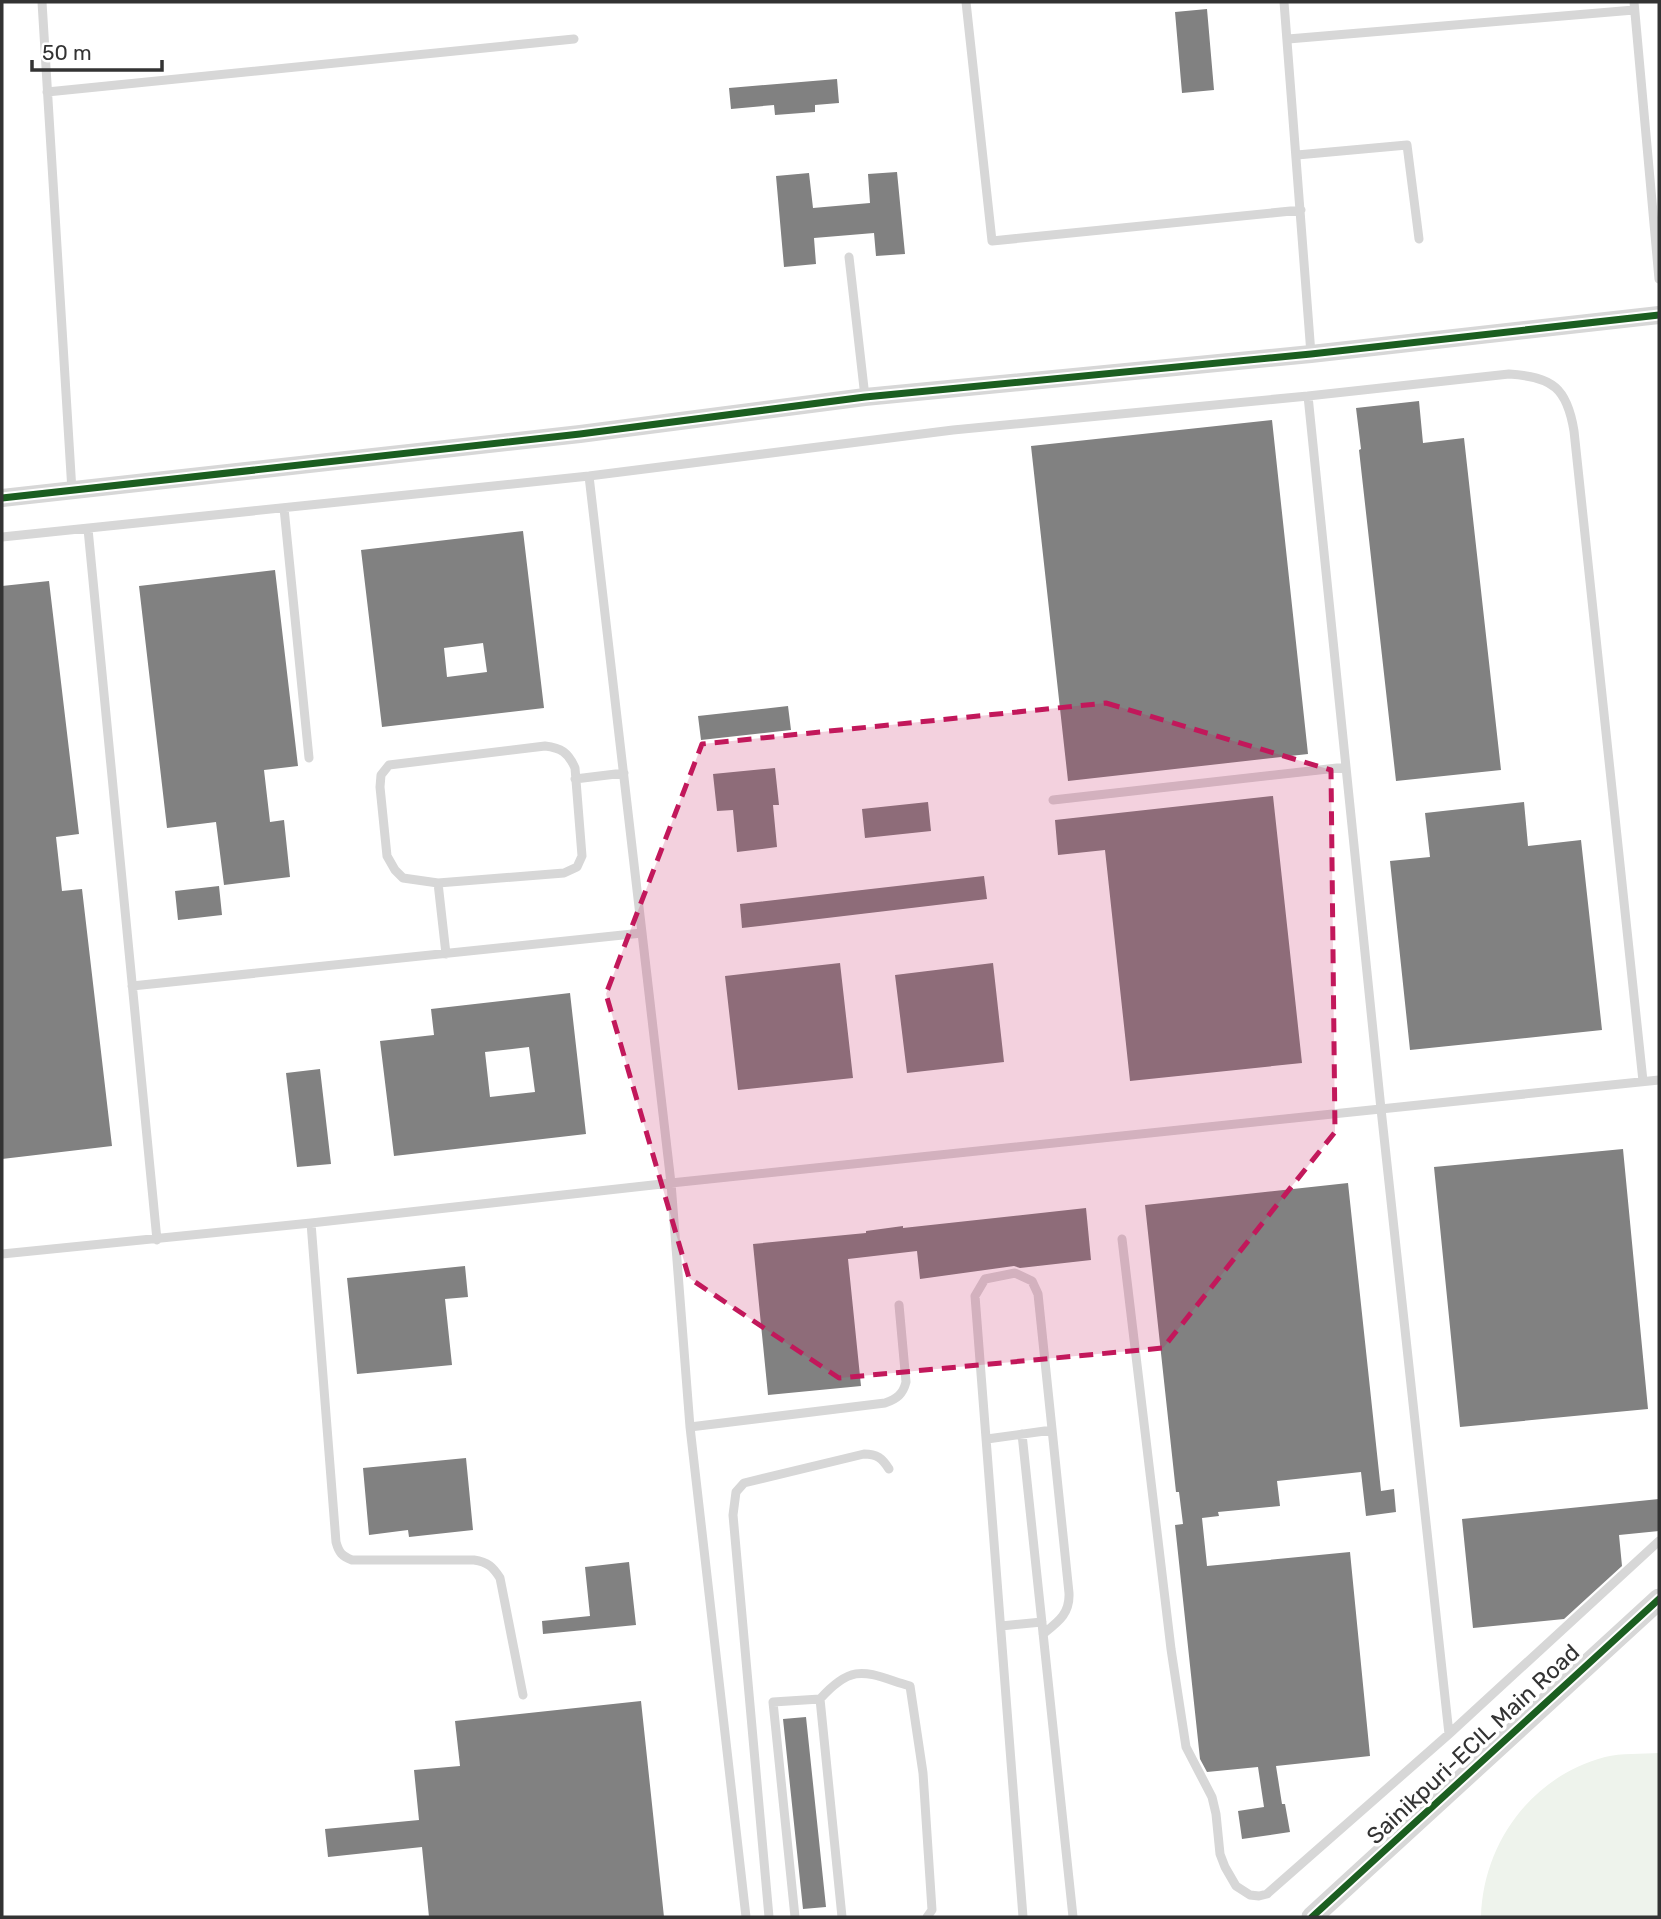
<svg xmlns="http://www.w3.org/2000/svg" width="1661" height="1919" font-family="Rubik,sans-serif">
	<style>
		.green { fill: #eef3ec }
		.building { fill: #818181; fill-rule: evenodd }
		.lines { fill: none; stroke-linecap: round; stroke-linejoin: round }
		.service { stroke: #d7d7d7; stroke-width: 9 }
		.minor { stroke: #d7d7d7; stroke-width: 18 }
		.tertiary { stroke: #d7d7d7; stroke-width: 21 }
		.cycleway-casing { stroke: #fff; stroke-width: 11 }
		.cycleway { stroke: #1b5e20; stroke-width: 7 }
		.marked { fill: #c2185b; fill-opacity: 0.2; stroke: #c2185b; stroke-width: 5; stroke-dasharray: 14 9; stroke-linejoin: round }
		.labels { text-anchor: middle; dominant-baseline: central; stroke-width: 7; stroke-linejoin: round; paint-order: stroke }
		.street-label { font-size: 23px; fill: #333; stroke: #fff }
	</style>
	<rect width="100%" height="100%" fill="#fff"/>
	<!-- green -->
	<path class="green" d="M1659,1753V1917H1481C1483,1843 1532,1776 1605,1757C1621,1753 1642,1754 1659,1753Z"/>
	<!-- building -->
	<path class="building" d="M1207,9L1214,90L1182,93L1175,12Z
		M837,79L839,103L815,105V112L775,115L774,105L731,109L729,88Z
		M897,172L905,254L876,256L874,233L814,238L816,264L784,267L776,176L809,173L813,208L870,203L868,174Z
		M1419,401L1423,443L1464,438L1501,770L1396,781L1359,450L1361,449L1356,408Z
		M1272,420L1308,754L1068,781L1031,446Z
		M523,531L544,708L382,727L361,550ZM483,643L487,672L447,677L444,648Z
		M275,570L298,766L264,770L270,822L284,820L290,877L224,885L216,822L167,828L139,586Z
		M49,581L79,834L56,837L62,891L82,889L112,1146L2,1159V586Z
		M788,706L791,730L701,740L698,716Z
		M775,768L779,805H773L777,847L737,852L733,810L717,811L713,774Z
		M1273,796L1302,1063L1130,1081L1105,850L1058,855L1055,820Z
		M928,802L931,831L865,838L862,809Z
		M1524,802L1528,846L1581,840L1602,1030L1410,1050L1390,861L1430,857L1425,813Z
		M984,876L987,899L742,928L740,904Z
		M219,886L222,915L178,920L175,891Z
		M840,963L853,1078L738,1090L725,976Z
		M993,963L1004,1062L907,1073L895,975Z
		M570,993L586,1134L394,1156L380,1041L434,1035L431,1009ZM529,1047L535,1092L490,1097L485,1052Z
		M320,1069L331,1164L297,1167L286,1073Z
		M1623,1149L1648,1409L1460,1427L1434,1167Z
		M1348,1183L1381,1491L1394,1489L1396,1512L1366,1516L1361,1472L1277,1481L1280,1506L1218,1512L1219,1516L1202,1518L1207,1566L1350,1552L1370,1756L1276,1766L1282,1804H1285L1290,1832L1242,1839L1238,1811L1264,1807L1258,1767L1207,1772L1200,1759L1175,1525L1183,1524L1179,1492H1176L1145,1205Z
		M1086,1208L1091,1260L1020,1268L1014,1266L920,1279L917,1251L848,1259L861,1386L768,1395L753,1244L866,1233V1231L903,1226V1228Z
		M465,1266L468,1297L445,1299L452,1365L357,1374L347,1278Z
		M466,1458L473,1530L409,1537L408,1530L369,1535L363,1468Z
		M1659,1499V1531L1619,1535L1622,1566L1564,1619L1473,1628L1462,1519Z
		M629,1562L636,1625L543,1634L542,1621L590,1616L585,1567Z
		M641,1701L664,1917H429L422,1847L328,1857L325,1829L419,1820L414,1770L460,1766L455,1721Z
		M806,1717L826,1907L803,1909L783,1719Z"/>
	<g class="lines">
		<!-- service -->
		<path class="service" d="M42,2L72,491
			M966,2L992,241L1301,210
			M1284,2L1311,354
			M1634,2L1659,279
			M1288,39L1634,10
			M47,92L574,39
			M1297,155L1407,145L1419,239
			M849,257L865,397
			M1308,396L1381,1109L1449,1734
			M589,476L671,1183L690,1427L746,1917
			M284,508L309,758
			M88,529L157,1240
			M2,537L589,476L953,430L1308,396L1509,374C1553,377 1567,388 1574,431L1643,1081
			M575,779L624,773
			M1053,800L1346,767
			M438,883L403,878L395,870L387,856L380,787L381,775L389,765L545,746C561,748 568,752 575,768L582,856L577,867L564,873L438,883L446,954
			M132,986L642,933
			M311,1223L336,1542C339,1553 342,1556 352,1560H474C488,1562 493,1567 500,1578L523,1695
			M1122,1239L1171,1649L1186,1747L1212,1797L1216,1814L1220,1854L1225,1867L1236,1886L1250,1895L1259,1896L1267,1894L1449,1734L1659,1541
			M2,1254L311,1223L671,1183L1659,1080
			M690,1427L885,1403C897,1399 903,1394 906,1382L899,1305
			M1022,1434L1073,1917
			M987,1439L1052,1430
			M1001,1626L1042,1622
			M820,1699L842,1917
			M769,1917L733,1515L736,1492L744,1483L864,1454C877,1454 882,1458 889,1469
			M795,1917L773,1702L820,1699C854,1661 866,1673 910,1686L923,1773L932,1910L927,1917
			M1023,1917L975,1296L985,1279L1015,1273L1032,1281L1038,1294L1069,1593C1070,1614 1058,1622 1043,1634"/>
		<!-- minor -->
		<path class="minor" d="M2,498L580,434L865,397L1311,354L1659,315"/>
		<!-- tertiary -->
		<path class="tertiary" d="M1312,1917L1659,1599"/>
		<!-- cycleway casing -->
		<g class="cycleway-casing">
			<path id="cycleway" d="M2,498L580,434L865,397L1311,354L1659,315
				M1312,1917L1659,1599"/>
		</g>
		<!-- cycleway -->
		<use href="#cycleway" class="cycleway"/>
	</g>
	<!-- marked area -->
	<path class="marked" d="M1106,703L1331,770L1335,1132L1163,1348L839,1378L689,1278L606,994L702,744Z"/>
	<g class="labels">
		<!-- street labels -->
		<g class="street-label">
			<text transform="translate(1473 1744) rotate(-43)">Sainikpuri-ECIL Main Road</text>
		</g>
	</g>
	<!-- border -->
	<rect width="1661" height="1919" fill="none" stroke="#333333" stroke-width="7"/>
	<!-- scale -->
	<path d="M32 60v10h130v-10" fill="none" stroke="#333333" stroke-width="3.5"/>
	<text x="42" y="60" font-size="21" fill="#333333" stroke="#ffffff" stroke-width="5" paint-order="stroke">50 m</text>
</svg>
